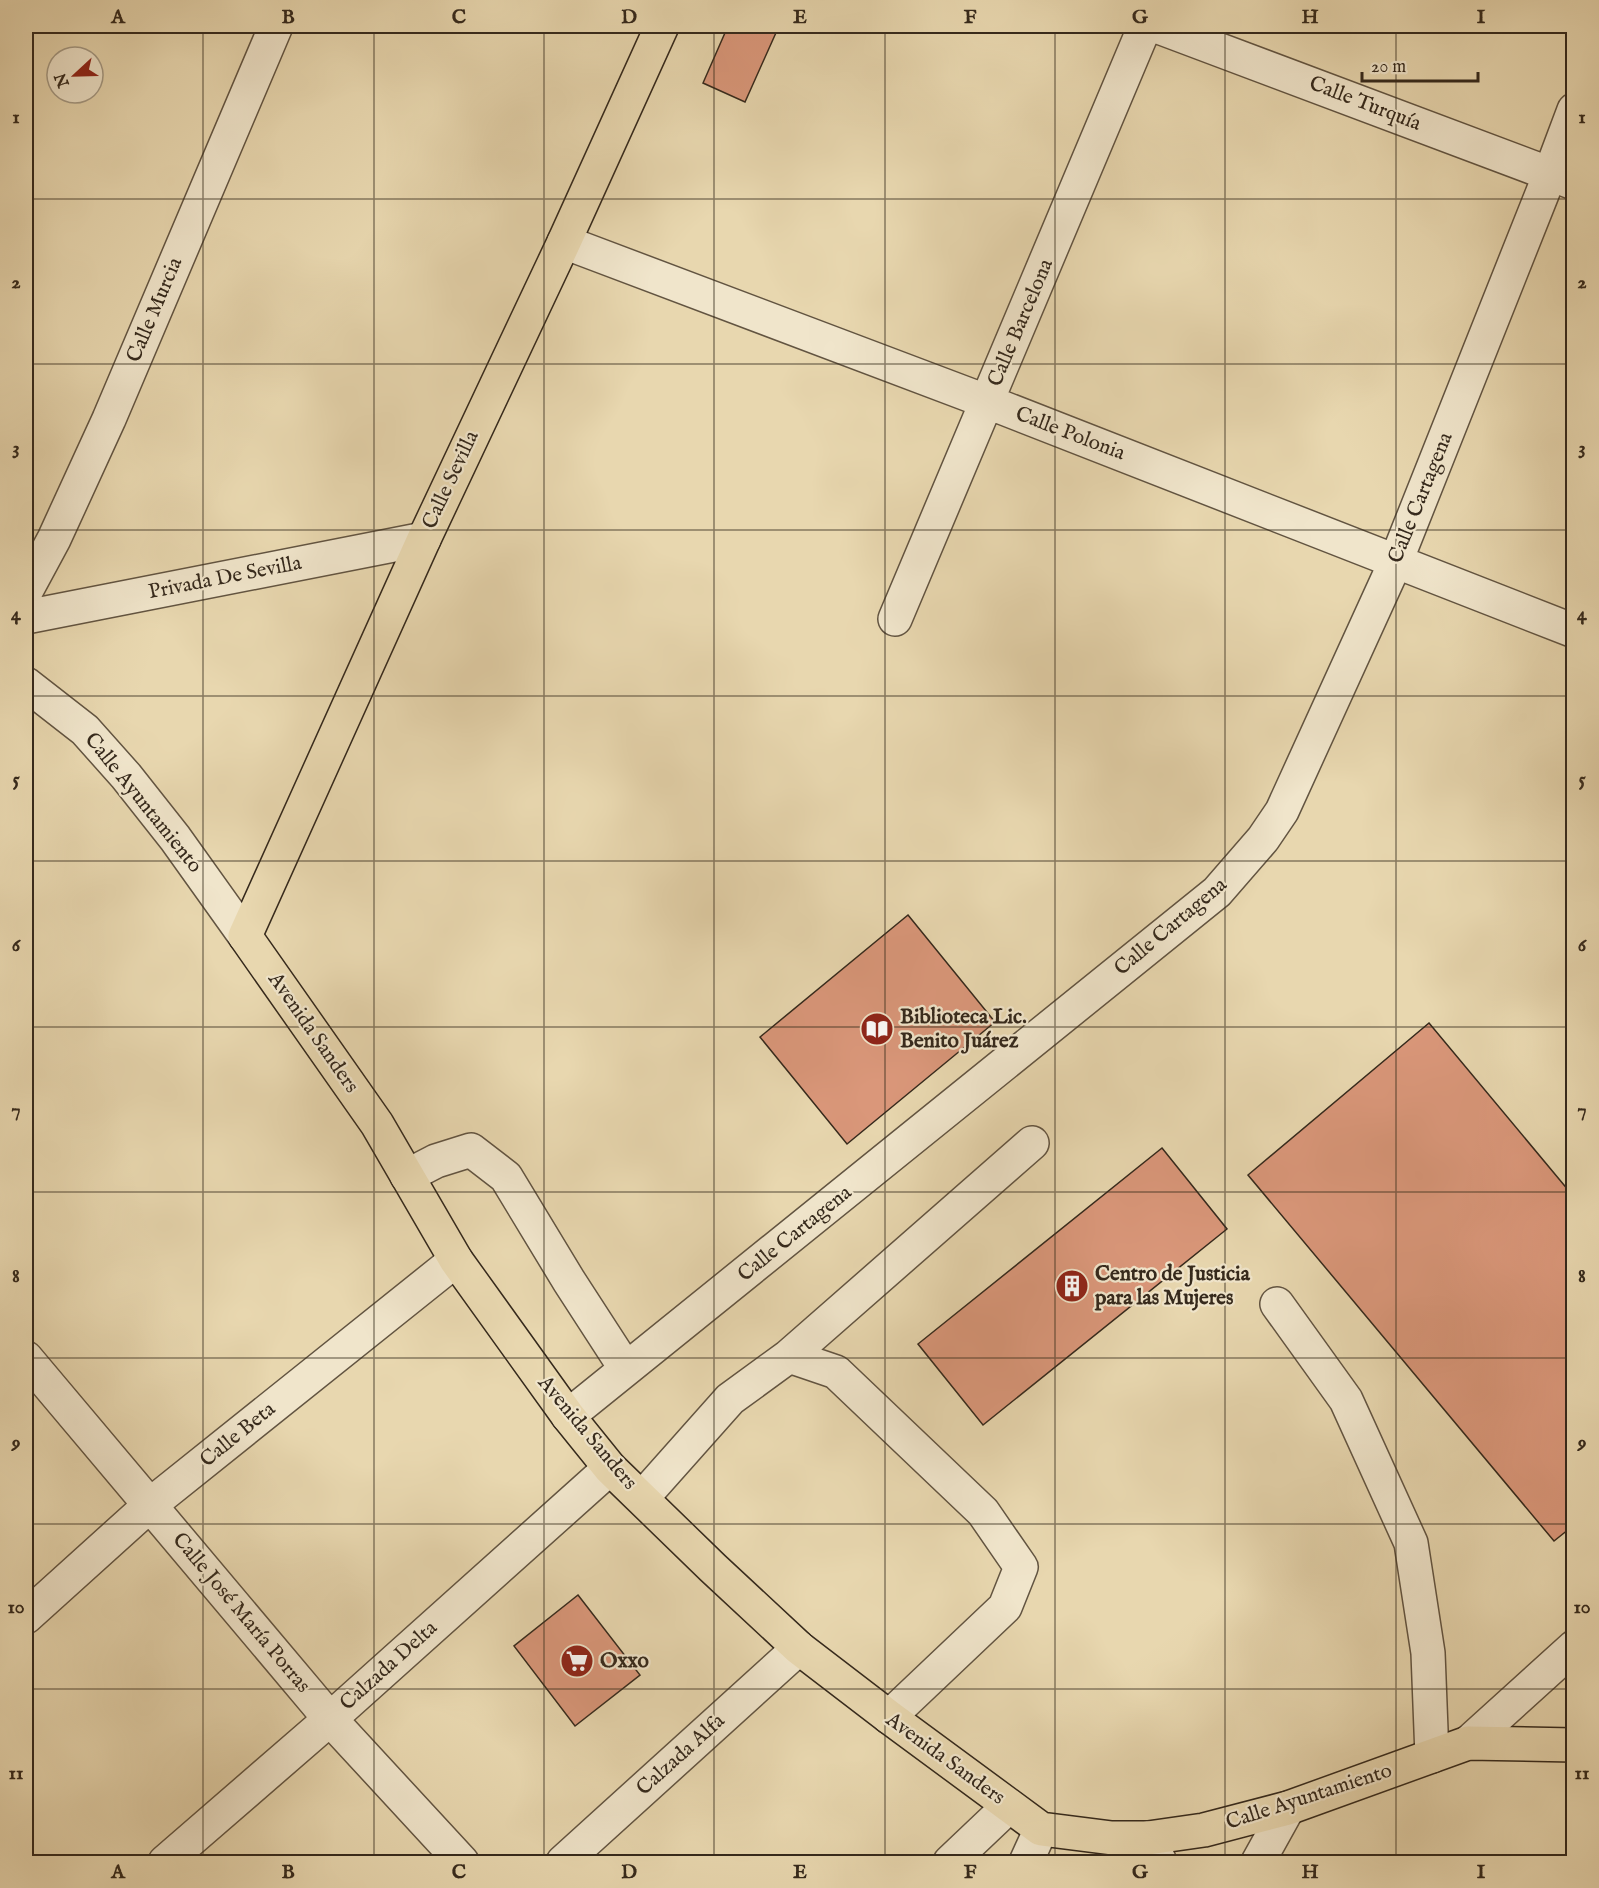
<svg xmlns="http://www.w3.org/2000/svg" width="1599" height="1888" font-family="'IM FELL English',serif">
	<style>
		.building { fill: #da977a; stroke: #35291c; stroke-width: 1.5 }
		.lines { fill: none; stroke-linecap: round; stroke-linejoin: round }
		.minor-casing { stroke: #625441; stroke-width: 36 }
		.major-casing { stroke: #35291c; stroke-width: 36 }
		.minor { stroke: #f0e5cb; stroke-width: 33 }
		.major { stroke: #e8d7af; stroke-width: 33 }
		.grid { fill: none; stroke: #35291c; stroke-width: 1.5; stroke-opacity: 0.55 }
		.labels { text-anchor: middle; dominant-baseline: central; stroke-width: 4.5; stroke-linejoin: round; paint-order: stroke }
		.street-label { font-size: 21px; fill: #35291c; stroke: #f0e5cb }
		.poi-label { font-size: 21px; font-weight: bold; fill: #35291c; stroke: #f0e5cb; text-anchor: start }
		.neatline { fill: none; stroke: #35291c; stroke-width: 2 }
		.grid-label { font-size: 20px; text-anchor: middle; font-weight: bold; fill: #35291c }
	</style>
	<rect width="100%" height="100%" fill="#e8d7af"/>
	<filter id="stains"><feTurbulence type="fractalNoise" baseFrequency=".00333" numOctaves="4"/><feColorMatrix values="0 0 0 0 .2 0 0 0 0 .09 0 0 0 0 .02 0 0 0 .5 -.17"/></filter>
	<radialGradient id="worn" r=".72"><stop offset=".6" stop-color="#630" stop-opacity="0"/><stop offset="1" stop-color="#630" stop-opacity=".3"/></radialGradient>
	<!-- building -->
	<path class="building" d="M728,26H779L745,102L703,83Z
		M908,915L995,1022L847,1144L760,1037Z
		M1429,1023L1574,1197V1525L1554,1541L1248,1175Z
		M1162,1148L1227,1229L983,1425L918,1344Z
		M578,1595L640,1675L575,1726L514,1646Z"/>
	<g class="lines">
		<!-- minor casing -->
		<g class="minor-casing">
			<path id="minor" d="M1156,26L1574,183
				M564,242L988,402L1574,631
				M26,591L54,539L109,419L276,26
				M26,617L424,539
				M895,619L1145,26
				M26,684L85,730L126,776L175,838L245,936
				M407,1176L436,1161L471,1150L506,1177L569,1281L626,1369
				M1277,1304L1346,1400L1411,1543L1428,1653L1432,1756
				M789,1356L1032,1143
				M26,1358L330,1719L462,1862
				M568,1416L1217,892L1263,839L1282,811L1396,561L1550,174L1574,110
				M642,1498L730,1399L789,1356L836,1372L983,1512L1021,1567L1005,1607L889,1717
				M26,1617L150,1505L456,1260
				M1468,1743L1574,1647
				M1148,1838L1160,1862
				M165,1862L330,1719L610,1468
				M563,1862L799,1648
				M950,1862L1009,1806
				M1026,1862L1041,1829
				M1258,1862L1288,1808"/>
		</g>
		<!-- major casing -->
		<g class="major-casing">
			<path id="major" d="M662,26L564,242L424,539L245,936L377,1124L456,1260L568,1416L610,1468L713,1568L799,1648L889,1717L1041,1829L1112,1838H1148L1204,1830L1288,1808L1468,1743L1574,1745"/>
		</g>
		<!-- minor -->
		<use href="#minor" class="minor"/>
		<!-- major -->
		<use href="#major" class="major"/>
	</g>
	<!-- grid -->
	<path class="grid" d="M203,26V1862M374,26V1862M544,26V1862M714,26V1862M885,26V1862M1055,26V1862M1225,26V1862M1396,26V1862M26,199H1574M26,364H1574M26,530H1574M26,696H1574M26,861H1574M26,1027H1574M26,1192H1574M26,1358H1574M26,1524H1574M26,1689H1574"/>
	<!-- icons -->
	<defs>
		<g id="library-disc" transform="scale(1.725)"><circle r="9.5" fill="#8f2418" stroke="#f0e5cb"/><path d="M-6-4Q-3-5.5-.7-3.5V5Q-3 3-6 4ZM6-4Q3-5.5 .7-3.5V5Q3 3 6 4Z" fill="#fff"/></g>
		<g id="building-disc" transform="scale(1.725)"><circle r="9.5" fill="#8f2418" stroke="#f0e5cb"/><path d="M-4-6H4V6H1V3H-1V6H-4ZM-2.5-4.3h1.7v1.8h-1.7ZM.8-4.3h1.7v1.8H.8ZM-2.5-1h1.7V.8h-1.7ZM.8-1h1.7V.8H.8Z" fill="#fff"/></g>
		<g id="supermarket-disc" transform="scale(1.725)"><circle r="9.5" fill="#8f2418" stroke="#f0e5cb"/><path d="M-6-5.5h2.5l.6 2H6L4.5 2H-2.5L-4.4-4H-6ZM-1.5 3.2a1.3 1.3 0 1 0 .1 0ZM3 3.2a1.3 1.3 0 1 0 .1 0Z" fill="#fff"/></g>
	</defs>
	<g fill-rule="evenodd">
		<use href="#library-disc" x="877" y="1029"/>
		<use href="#building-disc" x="1072" y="1286"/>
		<use href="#supermarket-disc" x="577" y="1661"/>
	</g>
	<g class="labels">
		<!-- street labels -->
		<g class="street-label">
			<text transform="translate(1365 104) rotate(21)">Calle Turquía</text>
			<text transform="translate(155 310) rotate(-67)">Calle Murcia</text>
			<text transform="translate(1021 323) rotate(-67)">Calle Barcelona</text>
			<text transform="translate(1070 434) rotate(21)">Calle Polonia</text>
			<text transform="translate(451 480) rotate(-65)">Calle Sevilla</text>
			<text transform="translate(1421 498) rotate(-68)">Calle Cartagena</text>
			<text transform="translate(225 578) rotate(-11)">Privada De Sevilla</text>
			<text transform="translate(143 803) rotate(51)">Calle Ayuntamiento</text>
			<text transform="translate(1171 927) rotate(-40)">Calle Cartagena</text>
			<text transform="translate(313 1033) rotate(55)">Avenida Sanders</text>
			<text transform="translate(795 1234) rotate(-39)">Calle Cartagena</text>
			<text transform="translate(587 1433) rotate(50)">Avenida Sanders</text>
			<text transform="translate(238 1435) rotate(-39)">Calle Beta</text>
			<text transform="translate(241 1613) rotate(50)">Calle José María Porras</text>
			<text transform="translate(389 1666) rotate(-42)">Calzada Delta</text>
			<text transform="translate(681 1755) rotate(-42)">Calzada Alfa</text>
			<text transform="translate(945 1759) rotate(36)">Avenida Sanders</text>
			<text transform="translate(1309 1797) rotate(-18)">Calle Ayuntamiento</text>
		</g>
		<!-- poi labels -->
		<g class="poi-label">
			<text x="900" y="1017">Biblioteca Lic.<tspan x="900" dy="24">Benito Juárez</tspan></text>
			<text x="1095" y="1274">Centro de Justicia<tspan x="1095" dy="24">para las Mujeres</tspan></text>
			<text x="600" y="1661">Oxxo</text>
		</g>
	</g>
	<!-- margin -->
	<rect width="1599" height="1888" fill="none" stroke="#e8d7af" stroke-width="66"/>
	<!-- north arrow -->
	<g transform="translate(75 75) rotate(248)"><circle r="28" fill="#f0e5cb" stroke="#a59a85" stroke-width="1.5"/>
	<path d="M0-4.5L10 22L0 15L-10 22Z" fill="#8f2418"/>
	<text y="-9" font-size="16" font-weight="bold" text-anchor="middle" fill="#35291c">N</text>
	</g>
	<!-- scale -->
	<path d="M1362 72v9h116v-9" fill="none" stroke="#35291c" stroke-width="3"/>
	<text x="1371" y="72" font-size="18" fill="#35291c" stroke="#f0e5cb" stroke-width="4.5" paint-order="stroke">20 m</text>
	<rect x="33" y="33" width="1533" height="1822" class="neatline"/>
	<g class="grid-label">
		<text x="118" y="23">A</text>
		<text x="288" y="23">B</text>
		<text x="459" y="23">C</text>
		<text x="629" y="23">D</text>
		<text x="800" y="23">E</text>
		<text x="970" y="23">F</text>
		<text x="1140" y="23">G</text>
		<text x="1310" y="23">H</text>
		<text x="1481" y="23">I</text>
		<text x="16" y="123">1</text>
		<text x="1582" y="123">1</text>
		<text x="16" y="288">2</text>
		<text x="1582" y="288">2</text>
		<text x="16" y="454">3</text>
		<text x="1582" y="454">3</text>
		<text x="16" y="620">4</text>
		<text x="1582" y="620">4</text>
		<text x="16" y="785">5</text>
		<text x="1582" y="785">5</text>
		<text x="16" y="951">6</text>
		<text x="1582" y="951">6</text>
		<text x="16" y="1116">7</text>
		<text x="1582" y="1116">7</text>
		<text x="16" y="1282">8</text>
		<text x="1582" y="1282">8</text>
		<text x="16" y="1448">9</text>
		<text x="1582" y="1448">9</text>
		<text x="16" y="1613">10</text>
		<text x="1582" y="1613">10</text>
		<text x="16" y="1779">11</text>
		<text x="1582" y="1779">11</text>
		<text x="118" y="1878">A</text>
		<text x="288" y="1878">B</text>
		<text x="459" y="1878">C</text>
		<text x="629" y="1878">D</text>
		<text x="800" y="1878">E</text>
		<text x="970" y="1878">F</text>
		<text x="1140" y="1878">G</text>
		<text x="1310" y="1878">H</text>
		<text x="1481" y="1878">I</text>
	</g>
	<rect width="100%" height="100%" filter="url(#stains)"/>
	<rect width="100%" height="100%" fill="url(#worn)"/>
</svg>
